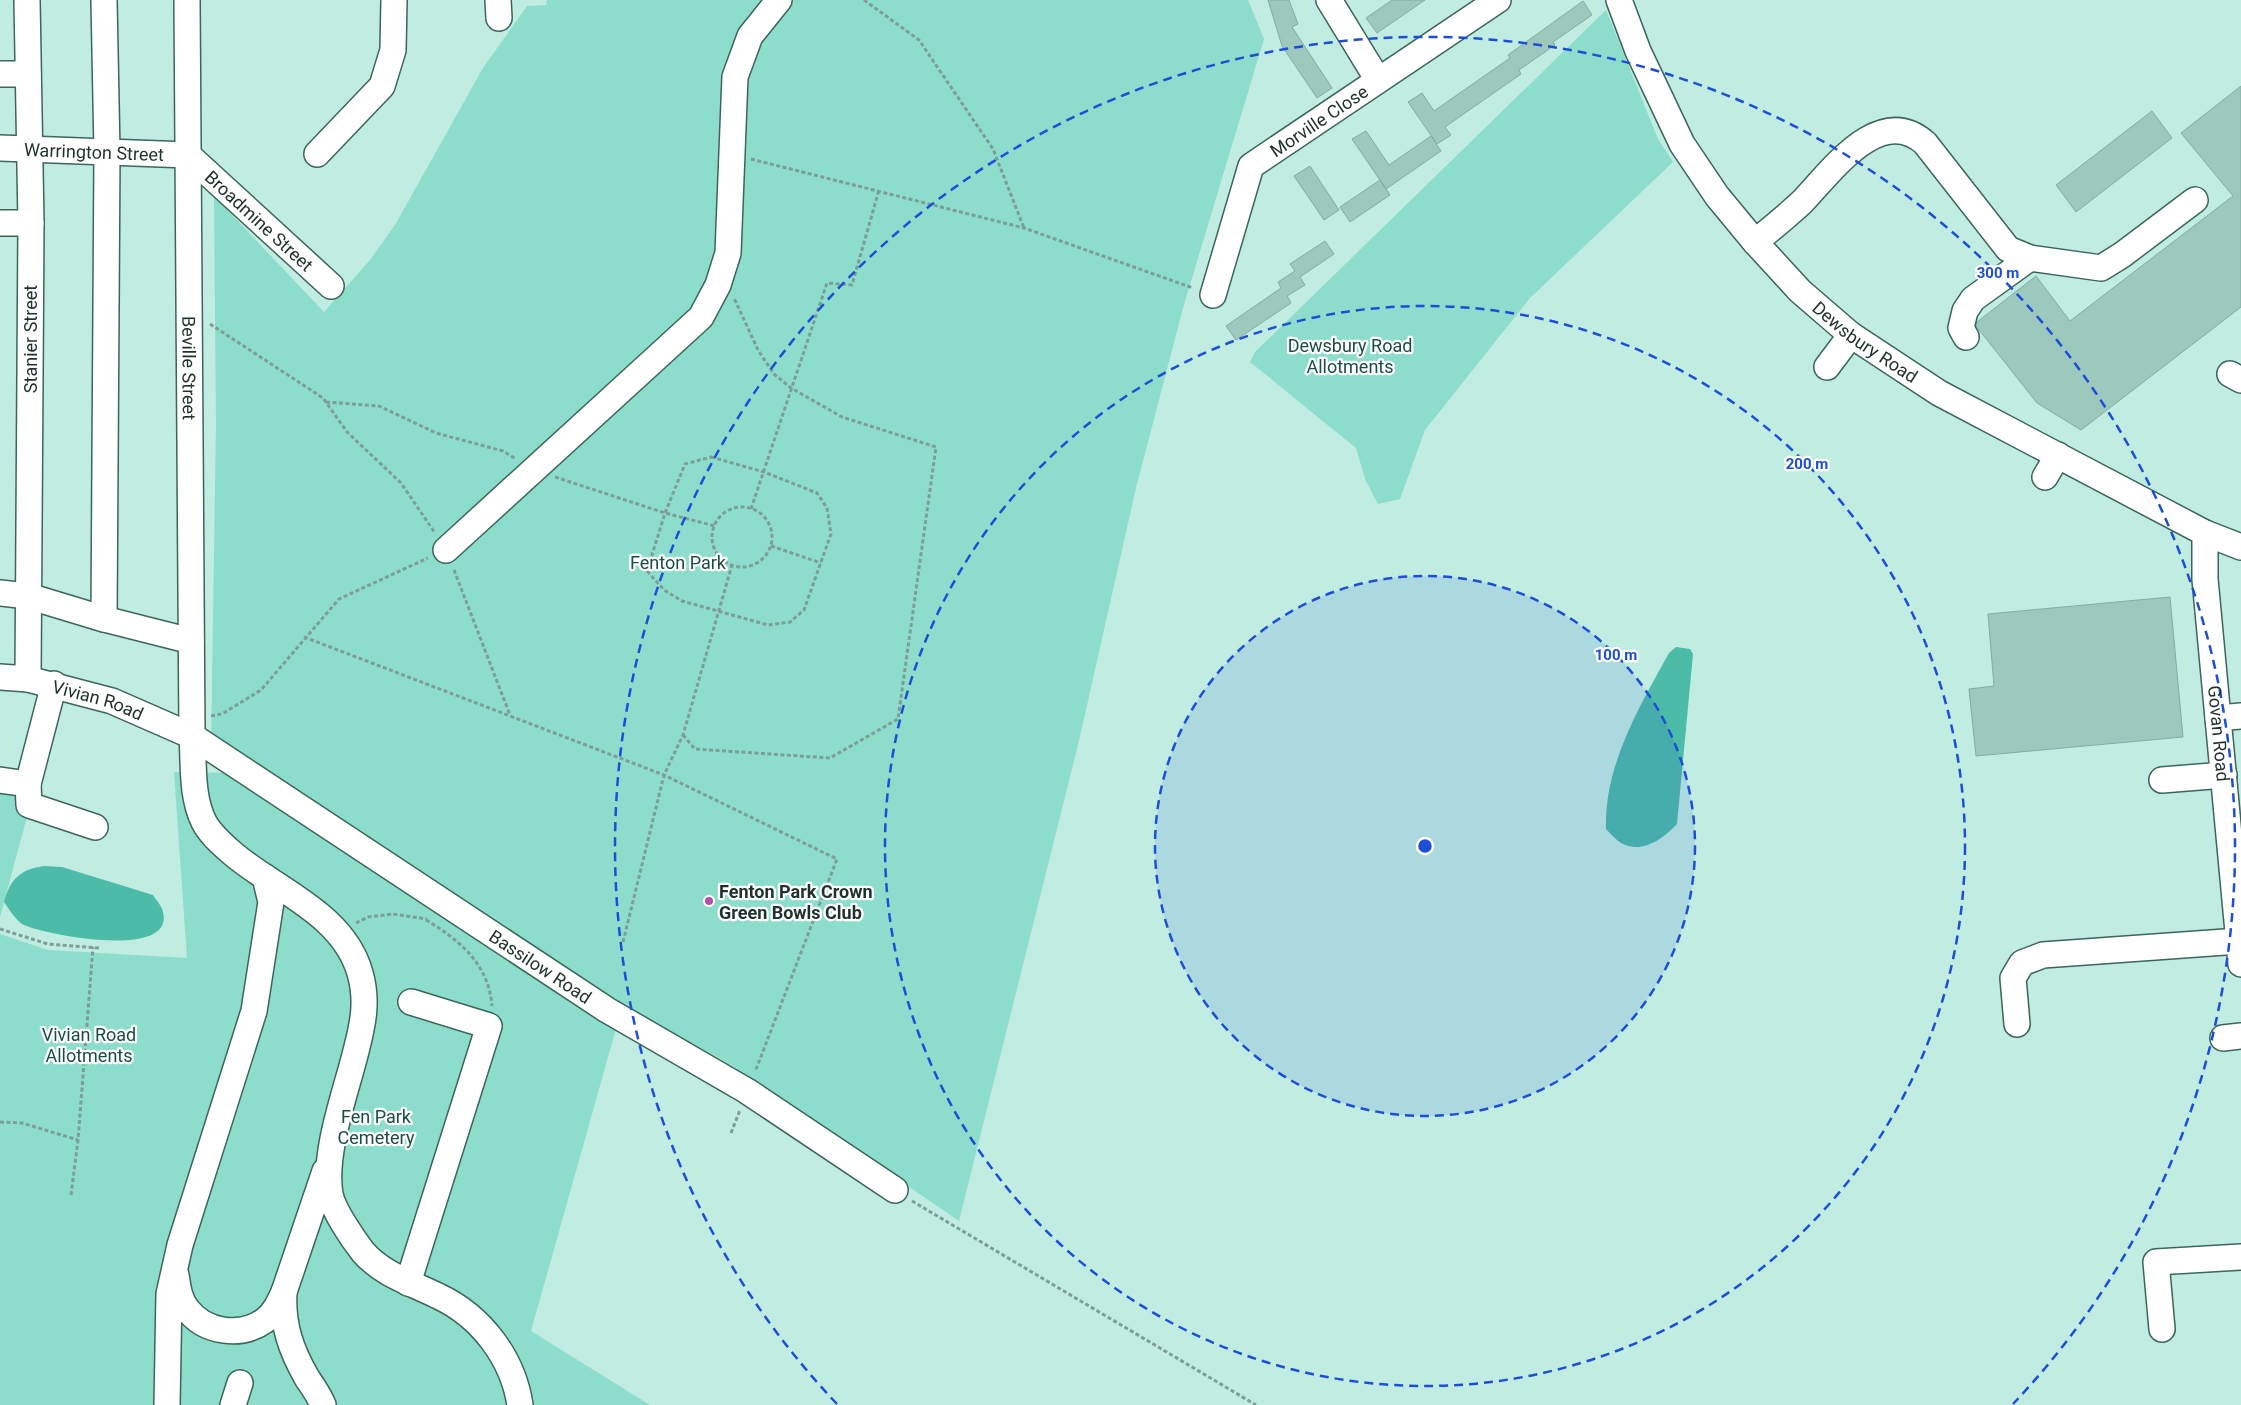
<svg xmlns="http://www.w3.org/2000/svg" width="2241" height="1405" font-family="Roboto,sans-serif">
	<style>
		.green { fill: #8dddcc }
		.water { fill: #4cbba7 }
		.building { fill: #9dc8be; stroke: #82aca2 }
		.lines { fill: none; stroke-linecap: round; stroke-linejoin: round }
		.minor-casing { stroke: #3c655c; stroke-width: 28 }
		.path { stroke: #7d9e96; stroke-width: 3; stroke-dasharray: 4 2.5; stroke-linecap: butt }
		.minor { stroke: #fff; stroke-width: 25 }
		.ring { fill: none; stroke: #1d4ed8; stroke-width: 2.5; stroke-dasharray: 9 6 }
		.poi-dot { fill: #b34caf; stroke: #fff; stroke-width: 2 }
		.labels { text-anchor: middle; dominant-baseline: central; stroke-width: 4.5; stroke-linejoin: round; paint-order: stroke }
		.street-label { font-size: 18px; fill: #1f312d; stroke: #fff }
		.park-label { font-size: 18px; fill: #1b4c43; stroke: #fff }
		.poi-label { font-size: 18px; font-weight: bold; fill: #1f312d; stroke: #fff; text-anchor: start }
		.centre { fill: #1d4ed8; stroke: #fff; stroke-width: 2.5 }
		.ring-label { font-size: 15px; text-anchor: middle; font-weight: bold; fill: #1d4ed8; stroke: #fff; stroke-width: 4.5; stroke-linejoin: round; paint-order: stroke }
	</style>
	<rect width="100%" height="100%" fill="#c0ece2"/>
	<!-- green -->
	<path class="green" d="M547,0H1248L1264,39L1183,308L1136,488L1078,745L959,1221L733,1066L623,1004L531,1331L650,1405H0V934L48,950L187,958L174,772L228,773L211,748L216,424L214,196L324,312L370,260L395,225L483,68L527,6L546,5Z
		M1606,10L1658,139L1673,162L1530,298L1425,430L1400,499L1378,504L1365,479L1356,448L1250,362L1255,352Z
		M0,788L22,791L28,813L0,917Z"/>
	<!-- water -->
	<path class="water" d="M1676,647L1690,649L1693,654L1677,824C1664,838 1642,855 1621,843C1616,840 1611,834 1606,829C1604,766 1639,707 1669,653Z
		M44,866L62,867L153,895C156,900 162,906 163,912C175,960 46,935 24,925C16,921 9,909 4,902C10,879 21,869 44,866Z"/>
	<!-- building -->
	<path class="building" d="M1268,0H1289L1298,24L1292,27L1332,88L1317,98L1282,46Z
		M1392,0H1425L1377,33L1366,18Z
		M1583,1L1592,15L1553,42L1555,45L1519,70L1521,74L1445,127L1451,135L1437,144L1408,102L1422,93L1434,111L1510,58L1508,55Z
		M2241,86V307L2081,430L2037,403L1976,326L1977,322L2036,276L2070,321L2233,196L2181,133Z
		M2152,111L2172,138L2076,212L2056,185Z
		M1366,131L1389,165L1431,136L1441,151L1386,189L1352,139Z
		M1310,166L1339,210L1324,220L1294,176Z
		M1380,180L1390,195L1350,222L1340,207Z
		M1325,241L1334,254L1300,277L1305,285L1287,296L1291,303L1236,340L1226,326L1281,288L1278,282L1295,271L1290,264Z
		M2170,597L2183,737L1976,756L1969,689L1994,686L1988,614Z"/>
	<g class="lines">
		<!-- minor casing -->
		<g class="minor-casing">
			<g id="minor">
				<path d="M27,0L31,223L28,679"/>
				<path d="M104,0L107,152L104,619"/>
				<path id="s1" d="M187,0L192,736C194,764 191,796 204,822C210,834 222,844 232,853C275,890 343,913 360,973C368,1001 363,1024 356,1051C346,1092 323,1152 330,1194C333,1210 353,1239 363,1252C383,1275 412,1283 438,1296C481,1316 513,1358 520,1405"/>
				<path d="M498,0L499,18"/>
				<path d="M1329,0L1378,80"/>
				<path id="s2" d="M1619,0L1638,51L1682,144L1717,196L1755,242L1800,291L1851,335L1939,393L2205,533L2241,547"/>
				<path d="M0,74H28"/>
				<path id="s3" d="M0,148L188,155L331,286"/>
				<path d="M317,154L382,86L393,50L394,0"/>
				<path d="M0,223H31"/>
				<path d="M1755,242C1771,229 1787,216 1802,202C1831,172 1879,103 1925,143L2008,249L2030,258L2101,268L2122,255L2195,200"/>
				<path id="s4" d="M1213,295L1251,166L1498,0"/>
				<path d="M1966,337L1961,328L1965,311L1973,299L2030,258"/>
				<path d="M1827,367L1851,335"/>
				<path d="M2230,374L2241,380"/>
				<path d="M2045,477L2058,455"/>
				<path id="s5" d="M2205,533V579L2241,964"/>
				<path d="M446,550L701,317L718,285L728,253L735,77L750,36L779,0"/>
				<path d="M0,593L28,596L104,619L191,641"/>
				<path id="s6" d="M0,677L28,679L112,701L192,736L607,1010L747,1091L895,1190"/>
				<path d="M2218,718L2241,716"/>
				<path d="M0,780L28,784L29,805L95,827"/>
				<path d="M2162,780L2224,775"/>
				<path d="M28,784L54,684"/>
				<path d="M2017,1024L2013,978L2022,963L2043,955L2239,941"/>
				<path d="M2223,1038L2241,1036"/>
				<path d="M176,1275C178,1287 179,1299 187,1309C204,1332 240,1338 264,1321C274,1314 279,1303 284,1292L325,1171"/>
				<path d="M408,1283L489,1026L411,1002"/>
				<path d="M284,1292C282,1325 291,1350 307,1378C313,1387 319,1395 323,1405"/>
				<path d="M2162,1329L2156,1262L2241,1257"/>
				<path d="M167,1405L169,1294L180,1245L254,1011L271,902L265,877"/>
				<path d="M233,1405L240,1383"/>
			</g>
		</g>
		<!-- path -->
		<path class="path" d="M864,0L919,40L993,149L1024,228
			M751,159L1024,228L1193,288
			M210,324L323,398L347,432L401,483L435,533
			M326,402L379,406L436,433L503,451L516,459
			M711,457L764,472L817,493L827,508L831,534L804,610L790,622L768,625L682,601L664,590L647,571L665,513L685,464Z
			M555,477L665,513L715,526
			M712 537a30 30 0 1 1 60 0a30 30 0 1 1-60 0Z
			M751,509L827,283L852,285L879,190
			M771,546L821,563
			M454,570L510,715
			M304,637L664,775L837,859L755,1072
			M211,716L222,714L261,690L339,599L428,558
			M683,735L695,749L830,758L898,719L936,447L842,417L791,388L774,374L758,350L734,298
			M426,920C460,940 489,965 492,1006
			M356,923L368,917L393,914L427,919
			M0,929L48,944L99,948
			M623,942L664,775L683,735L732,565
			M0,1122L22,1123L78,1140
			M731,1133L740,1110
			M71,1195L78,1140L93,947
			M912,1201L1256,1405"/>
		<!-- minor -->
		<use href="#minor" class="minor"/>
	</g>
	<!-- distance rings -->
	<circle cx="1425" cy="846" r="270" fill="#1d4ed8" fill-opacity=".12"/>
	<g class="ring">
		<circle cx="1425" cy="846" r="270"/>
		<circle cx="1425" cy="846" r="540"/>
		<path d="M837 1404A810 810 0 1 1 2013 1404"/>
	</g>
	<!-- markers -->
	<circle class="poi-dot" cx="709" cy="901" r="5"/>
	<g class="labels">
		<!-- street labels -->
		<g class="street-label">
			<text stroke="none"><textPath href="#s4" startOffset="216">Morville Close</textPath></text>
			<text stroke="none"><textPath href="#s3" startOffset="94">Warrington Street</textPath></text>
			<text stroke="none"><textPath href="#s3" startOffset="285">Broadmine Street</textPath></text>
			<text transform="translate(30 339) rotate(-90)">Stanier Street</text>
			<text stroke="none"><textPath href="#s2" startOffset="429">Dewsbury Road</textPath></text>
			<text stroke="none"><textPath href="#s1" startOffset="368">Beville Street</textPath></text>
			<text stroke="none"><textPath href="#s6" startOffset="101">Vivian Road</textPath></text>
			<text stroke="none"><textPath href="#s5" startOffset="201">Govan Road</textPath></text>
			<text stroke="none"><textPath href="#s6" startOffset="620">Bassilow Road</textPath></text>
		</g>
		<!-- park labels -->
		<g class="park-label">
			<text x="1350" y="345">Dewsbury Road<tspan x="1350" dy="21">Allotments</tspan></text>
			<text x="678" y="562">Fenton Park</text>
			<text x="89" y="1034">Vivian Road<tspan x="89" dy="21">Allotments</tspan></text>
			<text x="376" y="1116">Fen Park<tspan x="376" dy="21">Cemetery</tspan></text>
		</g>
		<!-- poi labels -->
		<g class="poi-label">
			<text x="719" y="891">Fenton Park Crown<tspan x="719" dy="21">Green Bowls Club</tspan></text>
		</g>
	</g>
	<circle cx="1425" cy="846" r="8" class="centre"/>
	<g class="ring-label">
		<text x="1998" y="278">300 m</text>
		<text x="1807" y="469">200 m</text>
		<text x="1616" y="660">100 m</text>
	</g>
</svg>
